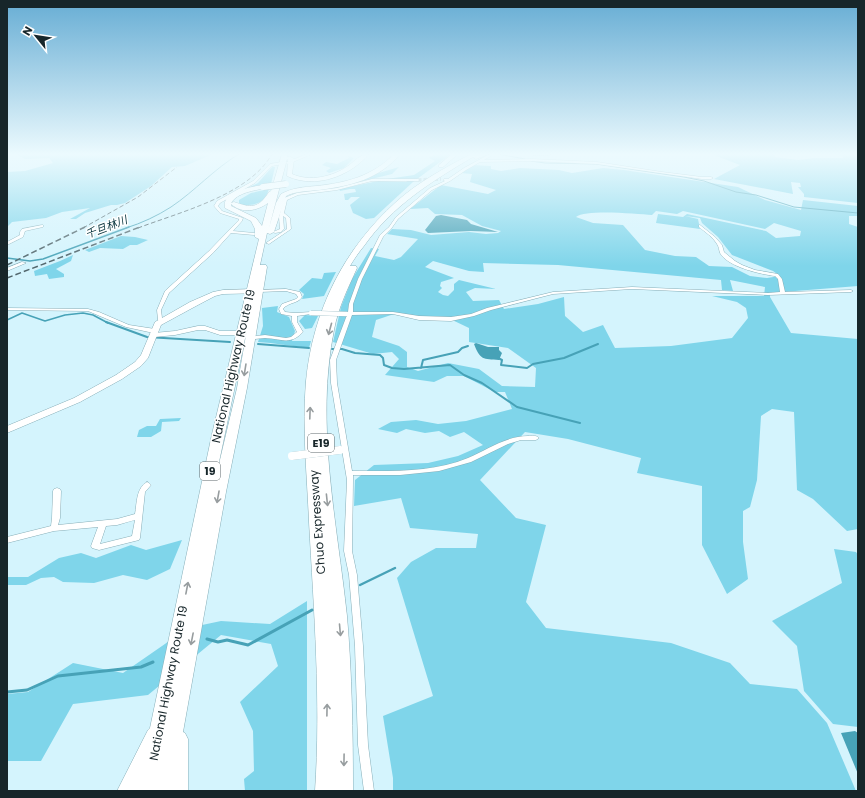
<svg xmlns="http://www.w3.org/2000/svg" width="865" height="798" font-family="Poppins,'Noto Sans JP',sans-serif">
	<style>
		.green { fill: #7fd5ea; fill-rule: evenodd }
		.water { fill: #47a2b7 }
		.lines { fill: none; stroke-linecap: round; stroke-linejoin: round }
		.stream-far4 { stroke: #47a2b7; stroke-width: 1 }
		.stream-far3 { stroke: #47a2b7; stroke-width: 1.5 }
		.stream-far2 { stroke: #47a2b7; stroke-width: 2 }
		.stream-far1 { stroke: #47a2b7; stroke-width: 2.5 }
		.stream { stroke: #47a2b7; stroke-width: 3 }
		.street-tunnel { stroke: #aecbd3; stroke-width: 3.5; stroke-dasharray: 3.5 2; stroke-linecap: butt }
		.street-casing { stroke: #87aeb8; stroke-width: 1 }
		.secondary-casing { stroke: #87aeb8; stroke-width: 1 }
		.highway-casing { stroke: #87aeb8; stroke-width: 1 }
		.street { fill: #fff; fill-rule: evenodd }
		.secondary { fill: #fff; fill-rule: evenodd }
		.highway { fill: #fff; fill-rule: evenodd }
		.rail-far1 { stroke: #52666c; stroke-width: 1; stroke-dasharray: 4.5 2.5; stroke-linecap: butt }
		.rail { stroke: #52666c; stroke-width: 1.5; stroke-dasharray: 6 3; stroke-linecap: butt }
		.street-bridge-far1-casing { stroke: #87aeb8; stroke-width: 5; stroke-linecap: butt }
		.street-bridge-casing { stroke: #87aeb8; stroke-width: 8; stroke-linecap: butt }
		.highway-bridge-casing { stroke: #87aeb8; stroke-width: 7; stroke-linecap: butt }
		.street-bridge-far1 { stroke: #fff; stroke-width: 4.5 }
		.street-bridge { stroke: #fff; stroke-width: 8 }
		.highway-bridge { stroke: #fff; stroke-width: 6 }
		.oneway { stroke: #979d9f }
		.labels { text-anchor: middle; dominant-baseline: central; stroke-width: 3; stroke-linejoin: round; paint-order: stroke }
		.far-water-label { font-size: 11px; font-style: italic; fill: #07343d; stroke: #fff }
		.shield { fill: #fff; stroke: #5d676a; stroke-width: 1 }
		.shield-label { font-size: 11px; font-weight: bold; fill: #17262a }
		.street-label { font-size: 12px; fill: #17262a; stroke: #fff }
	</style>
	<rect width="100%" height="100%" fill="#d4f4fd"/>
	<!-- green -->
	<path class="green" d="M16,154H213L185,166L172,167L151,186L125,203L117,205H111L85,213L76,219H70L90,208L62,212L46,218L12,222L7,227V172L25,171L53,163L49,158L25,159Z
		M435,154H451L413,182L374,218L366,219L353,213L350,205L360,197H351L348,200H345L344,194L356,192L355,189H350L340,191L339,189L378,181L406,182L410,179H387L414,175L435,161L429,158Z
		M711,154H774L775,157L798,160L814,158H843V156L833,154H858V203L804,197V194L798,187H801L800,183L791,182L793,194L714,179L740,165Z
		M348,156L354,158L344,168L329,173L326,171L331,168L322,165L326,162L337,164L349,158Z
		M473,165L491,166V169L501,171L520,168L559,170L572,173L603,168L624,170L738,187L765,200L801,210L803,200L858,206V216H849V224L858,227V286L770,293V297L791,333L858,339V529L847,531L813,499L797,490L794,412L772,409L761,416L757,480L750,507L743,511V542L748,579L727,594L702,545V486L637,473L641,458L568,439L525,432L480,480L516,518L546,525L526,602L546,628L671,643L730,663L750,684L797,689L827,723L856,791H393V778L383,716L433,696L397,578L411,562L436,548H476L478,534L410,528L401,498L354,506L355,480L374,465L428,463L458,456L483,445L464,432L450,437L439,431L425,433L406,429L397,433L378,429L391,422L416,420L438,424L466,421L512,409L505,392H495L464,376H447L434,382L385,375L399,359L392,352L373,354L333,342L341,307L352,279L371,248L379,249L375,256L394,260L401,257L418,239L387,234L392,229L411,230L431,235L469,232L486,234L498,233L501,231L482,226L462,215L435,214L428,208L410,209L441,185L488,194L496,190L470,182L472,174L461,173ZM656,211L677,214L683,211L765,229L774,223L801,231L800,236L776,238L766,231L687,214L683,217L658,214L656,223L700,229L698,219L685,216L700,218L702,223L718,237L732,255L773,271L780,276L767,278L750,276L732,267L709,266L696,257L675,256L645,250L623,225L593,223L576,217C586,209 637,214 652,215ZM433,261L469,271L484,272L483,263L558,265L721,280L722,290L733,291L730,280L765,287L764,296H712L737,302L746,308L748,318L732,338L671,346L615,348L603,325L583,332L565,316L564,297L538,304L504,309L499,300L473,301L466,292L475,288L496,289L459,280L454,284V290L448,296L443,295L438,292L442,288L440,286L441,282L454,278L425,267ZM397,313L420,317H446L469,328V342L508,348L536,368L535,387L502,386L479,369L448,363L418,371L407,367V352L399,346L372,337L376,320Z
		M272,167H275L271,184L248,188L258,183Z
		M399,167L392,174L355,183L288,194L331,187Z
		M269,189C265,203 255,206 241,205L239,203V200L251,193Z
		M121,236L135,237L148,240L137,245H130L123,249L100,248L89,252L85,250Z
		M73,255L71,261L56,269L64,274V277L49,279L47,274L35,276L34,271L60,261Z
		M336,272L324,296L302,299L304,294L299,290L312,278L322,279L324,273Z
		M278,306L277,312L289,317L295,331L292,341H311L309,348C291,346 275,343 258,342L263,326L262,308Z
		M305,315L318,316L312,328L305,329L299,321Z
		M181,418L179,421L162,422L161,431L151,437H137L139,430L147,426H156L160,419Z
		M182,540L170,569L147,580L123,575L94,583L63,582L54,577L41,578L26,585H7V577H28L59,558L81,553L96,558L131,545L146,550Z
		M834,549L856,552L858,555V727L833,724L804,691L797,646L772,621L842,583Z
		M307,601V791H245L244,779L254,771L253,731L240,702L278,666L271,644L221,635L148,695L73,704L41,761H7V694L28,692L73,663L123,673L188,628L221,621L270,624Z"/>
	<!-- water -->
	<path class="water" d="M441,215L467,220L471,224L498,232L471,231L428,233L425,230L436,216Z
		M476,343L488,347H499V350L502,353L499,360C483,359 480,360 474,344Z
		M855,731L858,733V774L841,733Z"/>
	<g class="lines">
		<!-- stream-far4 -->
		<path class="stream-far4" d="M498,154L525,159
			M531,161L545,163L596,164L684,177L704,181L736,192L756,195L794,207L858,213
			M126,228C142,223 157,216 171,207C195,191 214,169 239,154"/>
		<!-- stream-far3 -->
		<path class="stream-far3" d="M7,258L30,261L43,259L129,227
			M7,320L22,313L45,321L65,315L83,313L93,315L108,323"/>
		<!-- stream-far2 -->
		<path class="stream-far2" d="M106,322L147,337L230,342
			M258,344L309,348
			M332,349H342L355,353L380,355L383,358L384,365L392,368L404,369L450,365L464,375L482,383L517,407L580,423
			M498,358L502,360L501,365L527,368L533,364L564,358L598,344
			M421,368L423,360L458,352L462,348L468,346"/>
		<!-- stream-far1 -->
		<path class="stream-far1" d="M360,585L395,568"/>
		<!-- stream -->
		<path class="stream" d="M207,639L218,642L227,640L248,645L312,610
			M7,692L27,690L58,676L141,667L153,662"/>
		<!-- street-tunnel -->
		<path class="street-tunnel" d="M418,180L441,179"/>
		<!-- street casing -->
		<g class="street-casing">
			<path id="street" d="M307,154H312L288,164L285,163Z
				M490,154H494L484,160L532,159L597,162L662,172L702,177H711L713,178L711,179H702L597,164L532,161L480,162L466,170L450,181L432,190L398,219L391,229L383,237L362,279L353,304V312H393L419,316L451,317L471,314L487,308L553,292L632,287L768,293L780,292L778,279L775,276C760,274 728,267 720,253C719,250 719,247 717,244C713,237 705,232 699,227V225H700L715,237L722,245L724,252L735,261L742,265L755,270L778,274L782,279L785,292L851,290L853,291L851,292L768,295L632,289L553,294L491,310L474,316L451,321L419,320L393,314L352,315L336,360L337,383L352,471C390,471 432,473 468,458C487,450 506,436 528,436C532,436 536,435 539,438L536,440H521L508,444L471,462L439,471L400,475H353V480L352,551L357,575L363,646L368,745L374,791H364L358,745L355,646L349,575L344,551L347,480L331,383L330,360L347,315L345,314L348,312L349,304L358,279L380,235L389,227L396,217L430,188L445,181L443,180L444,179H448L464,168Z
				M531,154H551L549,155H533Z
				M282,162L284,163L283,164L272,166L255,183L220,203L218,206L222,211L243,218L242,221L233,231L254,233L256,234L254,235L231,233L213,253L169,293L161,310L162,318L166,321L163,323L158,320L157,310L165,291L209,251L239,220V219L220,213L214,206L217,201L253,181L270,164Z
				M372,179H418L420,180L418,181H372L337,190L298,195L287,200L284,213L290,218L291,229L269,244L266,243L287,229L286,218L283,216L284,229L281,232L275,233L273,232L280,229L279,217L284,198L297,193L337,188Z
				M42,225H43V227L25,231L23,237L7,245V242L20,235V232L22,229Z
				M22,262L26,263L7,271V268Z
				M286,289L300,292L302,297C298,304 288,302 283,309L285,312L295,313L311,312L313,313L311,314L297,316V322L303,332L302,333C289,346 280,338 265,338C259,338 254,340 248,339L247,338L248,337L265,335L286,338L291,337L297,332L292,322V316L281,314L279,309L282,304L296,299L298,297L296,294L286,291L259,292L257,291L259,290Z
				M7,308L88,309L99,312L129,325L155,329L158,331L155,333L149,332L126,327L88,311L7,310Z
				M198,326H205L220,331H241L244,333L241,335H220L205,330H198L175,335L154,337L151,335L154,333L175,331Z
				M147,482L149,483L151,485L145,492L140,538L139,540L99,550L92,548L91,546L98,527L54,531L7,543V537L51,526L52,518L53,491L54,489L57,488L60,489L61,491L60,518L58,525L117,519L135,514C137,503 136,488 147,482ZM135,520L132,536L100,544L106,526L117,525Z"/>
		</g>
		<!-- secondary casing -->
		<g class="secondary-casing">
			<path id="secondary" d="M258,289L262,291L261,293L223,294L215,296L196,306L161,325L148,358L141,366L122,379L80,402L7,433V426L74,398L116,375L135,362L141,355L155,322L190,302L213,292L223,290Z"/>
		</g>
		<!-- highway casing -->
		<g class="highway-casing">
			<path id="highway" d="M282,154H288L287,157H291L294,159L292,174C310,182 332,177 348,166C355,161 360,154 369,154C349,177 315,189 287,176L288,160L287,159L269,228L276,203L281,194C292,188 304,187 316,186C346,183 373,176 394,154H400C380,179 350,186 319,190C308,191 296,191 286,196L274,232L270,234L267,233L260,265H266L267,267L247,388L226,492L183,732L185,733L188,739V791H117L148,730L150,728L212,434L259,239L255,237V229L251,221L225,208C221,191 251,187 263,185L265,186V188C254,191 238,192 231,203L234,202C251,208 258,209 269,192L271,191ZM268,203L262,226L256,218L231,206V204C242,214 257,211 268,203ZM247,329L237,388L215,481Z
				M452,154H458L443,167H439V165Z
				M471,154H489L476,159L473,157C432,181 392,206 364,246C359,252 354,259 350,266H356L357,268C348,288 338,308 334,330C315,424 337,522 347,616C352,674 353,733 353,791H315C321,701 314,612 309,522C307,475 302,428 306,381C313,310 344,249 396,202C418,182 445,168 471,154Z"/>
		</g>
		<!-- street -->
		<use href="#street" class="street"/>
		<!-- secondary -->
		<use href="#secondary" class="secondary"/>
		<!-- highway -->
		<use href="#highway" class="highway"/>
		<!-- rail-far1 -->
		<path class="rail-far1" d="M83,228L138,197L177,167
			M138,228C180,212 249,195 272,154"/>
		<!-- rail -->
		<path class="rail" d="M7,265L85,227
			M7,278L140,227"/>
		<!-- street-bridge-far1 casing -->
		<g class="street-bridge-far1-casing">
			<path id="street-bridge-far1" d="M311,313L347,314"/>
		</g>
		<!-- street-bridge casing -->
		<g class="street-bridge-casing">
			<path id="street-bridge" d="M292,456L340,450"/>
		</g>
		<!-- highway-bridge casing -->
		<g class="highway-bridge-casing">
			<path id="highway-bridge" d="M263,187L286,184"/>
		</g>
		<!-- street-bridge-far1 -->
		<use href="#street-bridge-far1" class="street-bridge-far1"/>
		<!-- street-bridge -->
		<use href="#street-bridge" class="street-bridge"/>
		<!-- highway-bridge -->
		<use href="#highway-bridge" class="highway-bridge"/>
	</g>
	<!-- one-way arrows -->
	<defs><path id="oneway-shaft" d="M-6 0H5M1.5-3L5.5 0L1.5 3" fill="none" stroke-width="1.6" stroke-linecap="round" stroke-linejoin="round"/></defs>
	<g class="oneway">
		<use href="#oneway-shaft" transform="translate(330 329) rotate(105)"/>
		<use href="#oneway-shaft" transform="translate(245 370) rotate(99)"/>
		<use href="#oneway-shaft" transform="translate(310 413) rotate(-88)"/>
		<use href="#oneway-shaft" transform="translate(218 497) rotate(100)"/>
		<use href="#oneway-shaft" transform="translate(327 500) rotate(84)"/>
		<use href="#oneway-shaft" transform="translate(187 588) rotate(-79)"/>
		<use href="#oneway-shaft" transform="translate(340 630) rotate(85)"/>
		<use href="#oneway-shaft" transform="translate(192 639) rotate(101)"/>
		<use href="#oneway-shaft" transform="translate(327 710) rotate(-89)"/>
		<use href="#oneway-shaft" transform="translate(344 760) rotate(91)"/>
	</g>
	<!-- sky -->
	<linearGradient id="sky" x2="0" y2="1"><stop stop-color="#67add4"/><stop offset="0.58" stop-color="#ecfafe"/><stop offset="1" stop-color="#ecfafe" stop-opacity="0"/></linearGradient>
	<rect width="865" height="266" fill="url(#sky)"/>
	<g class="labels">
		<!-- far-water labels -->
		<g class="far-water-label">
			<text transform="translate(106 227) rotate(-21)">千旦林川</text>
		</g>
		<!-- shield labels -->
		<g class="shield">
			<rect x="308" y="434" width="26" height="18" rx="3"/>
			<rect x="200" y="462" width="20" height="18" rx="3"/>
		</g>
		<g class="shield-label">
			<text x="321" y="443">E19</text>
			<text x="210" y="471">19</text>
		</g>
		<!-- street labels -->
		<g class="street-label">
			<text transform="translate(233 366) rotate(-77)">National Highway Route 19</text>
			<text transform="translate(317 522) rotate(-94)">Chuo Expressway</text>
			<text transform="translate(168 683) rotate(-79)">National Highway Route 19</text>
		</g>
	</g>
	<!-- border -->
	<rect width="865" height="798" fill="none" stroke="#17262a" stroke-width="16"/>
	<!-- north arrow -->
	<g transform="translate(36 36) rotate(300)" stroke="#ffffff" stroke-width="3" paint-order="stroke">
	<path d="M0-3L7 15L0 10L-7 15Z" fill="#17262a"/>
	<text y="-6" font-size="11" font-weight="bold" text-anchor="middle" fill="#17262a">N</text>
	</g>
</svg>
